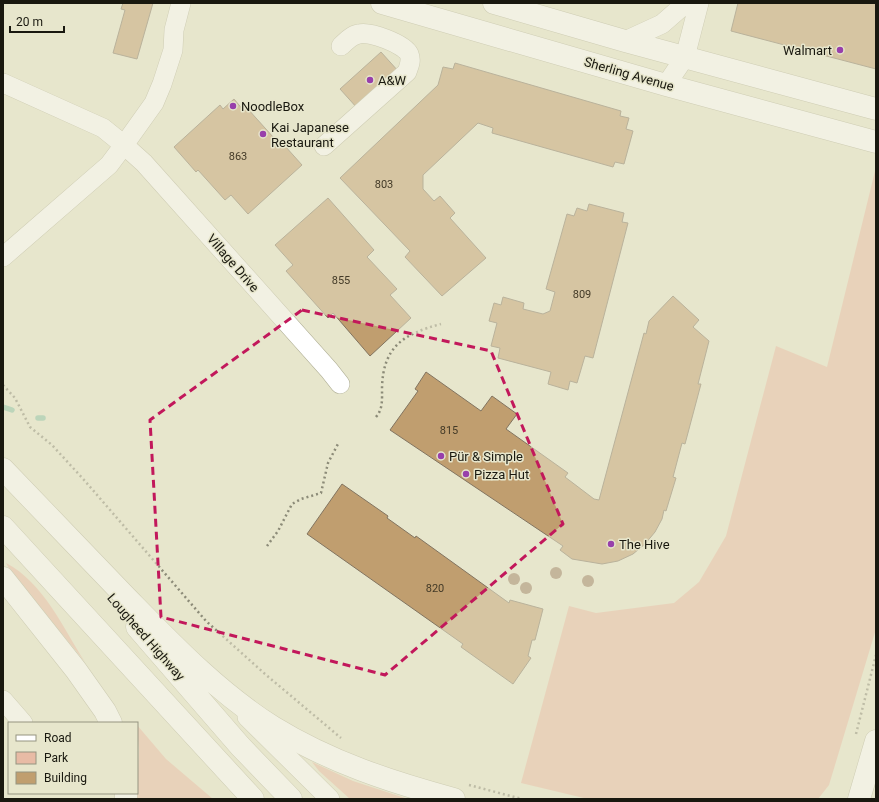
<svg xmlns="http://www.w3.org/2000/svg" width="879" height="802" font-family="Roboto,sans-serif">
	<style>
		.green { fill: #e8bba5 }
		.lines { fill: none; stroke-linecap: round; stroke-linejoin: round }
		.stream { stroke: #88c2a4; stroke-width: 5.5 }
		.building { fill: #c09e6f; stroke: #827460 }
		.minor-casing { stroke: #b1b097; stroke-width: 20 }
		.major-casing { stroke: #b1b097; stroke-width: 23 }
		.highway-casing { stroke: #b1b097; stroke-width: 23 }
		.path { stroke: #8c8b78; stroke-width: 2.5; stroke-dasharray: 2 3; stroke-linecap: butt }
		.minor { stroke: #fff; stroke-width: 19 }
		.major { stroke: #fff; stroke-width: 22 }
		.highway { stroke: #fff; stroke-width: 22 }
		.tree { fill: #997d61 }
		.marked { fill: none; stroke: #c2185b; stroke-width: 3; stroke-dasharray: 8 5; stroke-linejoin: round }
		.poi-dot { fill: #983fab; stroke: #e7e6cc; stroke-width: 1.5 }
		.labels { text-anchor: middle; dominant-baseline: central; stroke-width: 3; stroke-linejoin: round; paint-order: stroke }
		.number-label { font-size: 11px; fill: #433a27 }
		.poi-label { font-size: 13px; fill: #19180f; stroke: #e7e6cc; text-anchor: start }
		.street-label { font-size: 13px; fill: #19180f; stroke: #e7e6cc }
	</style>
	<rect width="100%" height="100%" fill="#e7e6cc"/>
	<!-- green -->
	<path class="green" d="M876,167V629L829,785L818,799H588L521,783L569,606L596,613L674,603L699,582L726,536L776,346L827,367Z
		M6,563C44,583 63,628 85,662L11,572Z
		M137,725L166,759L213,799H137L139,750Z
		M312,762L353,781L408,799H350L319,771Z"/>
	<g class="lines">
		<!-- stream -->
		<path class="stream" d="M3,407L12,410
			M38,418H43"/>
	</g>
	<!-- building -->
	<path class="building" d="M123,3H153L137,59L113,53L125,10L121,9Z
		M738,3H876V69L731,31Z
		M381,52L399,72L358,109L340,89Z
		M455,63L621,111L620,116L629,118L626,129L633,131L624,164L615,162L613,167L492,133L493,128L478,123L423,175V189L434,201L440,196L455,213L450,218L486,258L442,296L405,257L410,251L340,178L438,85L443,67L453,69Z
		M234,99L244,111L247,108L283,148L285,146L302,165L248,214L231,195L225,200L198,170L196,172L174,147L220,105L223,109Z
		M328,198L374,250L367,257L397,289L390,295L411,318L370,356L333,313L328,318L286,271L293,265L275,245Z
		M589,204L624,213L622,222L628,223L593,358L585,356L577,383L570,381L568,390L548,384L551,372L498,358L500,348L491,346L497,323L489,321L494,303L501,305L503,297L524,303L523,309L543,314L550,311L555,292L546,289L567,214L574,216L577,208L587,211Z
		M673,296L699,320L693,327L709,341L698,384H701L685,444L682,443L673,477L676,478L666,511L664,510L662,519L655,532L645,544L633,554L618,561L602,564L572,559L560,550L563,546L390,430L418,391L415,389L426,372L481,411L492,396L517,414L506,429L568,473L565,477L594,499L599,500L644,333L646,334L649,321Z
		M342,484L388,516L387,518L415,538L416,536L509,603L510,600L543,609L535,640H532L528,656L531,658L513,684L461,647L463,644L307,534Z"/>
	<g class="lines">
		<!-- minor casing -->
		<g class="minor-casing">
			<path id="minor" d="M625,41L662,24L686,3
				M3,83L103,128L124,145L154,103L162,84L173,50L174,30L181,3
				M666,85L685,57L699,3
				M324,146L407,72C409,66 412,61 409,54C404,44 370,31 359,34C352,35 346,41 341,46
				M3,257L109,165L124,145L144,163L329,370L340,384
				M3,700L23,723
				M247,717L330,799"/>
		</g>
		<!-- major casing -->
		<g class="major-casing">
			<path id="major" d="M382,3L666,85L876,142
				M494,3L625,41L876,109
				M3,469C43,511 84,553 124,595C170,642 217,692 273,727C330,762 391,782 454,799
				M3,527L253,799
				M137,627L240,746L291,799
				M859,799L876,741"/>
		</g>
		<!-- highway casing -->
		<g class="highway-casing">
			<path id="highway" d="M3,578L76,670L105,711L111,723
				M126,799V793"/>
		</g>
		<!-- path -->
		<path class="path" d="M3,385L15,398L30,427L52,445L85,481L206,621L265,674L341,738
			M376,417C383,409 382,400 382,388C383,347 403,334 441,324
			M267,546L278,531L292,504L301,499L321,493L328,463L339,442
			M856,734L876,655
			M469,785L522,799"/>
		<!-- minor -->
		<use href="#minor" class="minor"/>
		<!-- major -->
		<use href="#major" class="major"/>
		<!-- highway -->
		<use href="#highway" class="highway"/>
	</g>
	<!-- trees -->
	<g class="tree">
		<circle cx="556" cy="573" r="6"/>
		<circle cx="514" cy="579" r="6"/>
		<circle cx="588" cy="581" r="6"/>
		<circle cx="526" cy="588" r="6"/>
	</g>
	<!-- marked area -->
	<path d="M0 0H879V802H0ZM302,310L491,351L563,524L385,675L161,617L150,420Z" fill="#e7e6cc" fill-opacity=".55" fill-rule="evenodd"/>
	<path class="marked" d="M302,310L491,351L563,524L385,675L161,617L150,420Z"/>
	<!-- markers -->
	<g class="poi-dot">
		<circle cx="840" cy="50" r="4"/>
		<circle cx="370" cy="80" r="4"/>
		<circle cx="233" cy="106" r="4"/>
		<circle cx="263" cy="134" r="4"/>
		<circle cx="441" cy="456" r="4"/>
		<circle cx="466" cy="474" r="4"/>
		<circle cx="611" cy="544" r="4"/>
	</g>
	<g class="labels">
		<!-- number labels -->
		<g class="number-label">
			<text x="238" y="156">863</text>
			<text x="384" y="184">803</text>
			<text x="341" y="280">855</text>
			<text x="582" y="294">809</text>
			<text x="449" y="430">815</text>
			<text x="435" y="588">820</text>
		</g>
		<!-- poi labels -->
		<g class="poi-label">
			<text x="832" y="50" text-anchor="end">Walmart</text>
			<text x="378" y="80">A&amp;W</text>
			<text x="241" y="106">NoodleBox</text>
			<text x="271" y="127">Kai Japanese<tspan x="271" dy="15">Restaurant</tspan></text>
			<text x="449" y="456">Pür &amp; Simple</text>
			<text x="474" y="474">Pizza Hut</text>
			<text x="619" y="544">The Hive</text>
		</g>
		<!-- street labels -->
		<g class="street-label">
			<text transform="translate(629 74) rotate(16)">Sherling Avenue</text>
			<text transform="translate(233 263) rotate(49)">Village Drive</text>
			<text transform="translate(146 637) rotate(49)">Lougheed Highway</text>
		</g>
	</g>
	<!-- border -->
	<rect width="879" height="802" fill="none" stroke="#19180f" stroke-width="8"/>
	<!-- legend -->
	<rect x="8" y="722" width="130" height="72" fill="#e7e6cc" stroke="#959480"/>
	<rect x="16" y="735" width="20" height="6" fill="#ffffff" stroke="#959480"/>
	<text x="44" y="742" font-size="12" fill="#19180f">Road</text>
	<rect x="16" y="752" width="20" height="12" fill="#e8bba5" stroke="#959480"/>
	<text x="44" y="762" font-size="12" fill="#19180f">Park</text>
	<rect x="16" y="772" width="20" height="12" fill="#c09e6f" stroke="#959480"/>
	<text x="44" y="782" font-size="12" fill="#19180f">Building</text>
	<!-- scale -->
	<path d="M10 26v6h54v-6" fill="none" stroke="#19180f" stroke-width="2"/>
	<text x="16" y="26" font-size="12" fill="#19180f" stroke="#e7e6cc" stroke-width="3" paint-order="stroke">20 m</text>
</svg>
